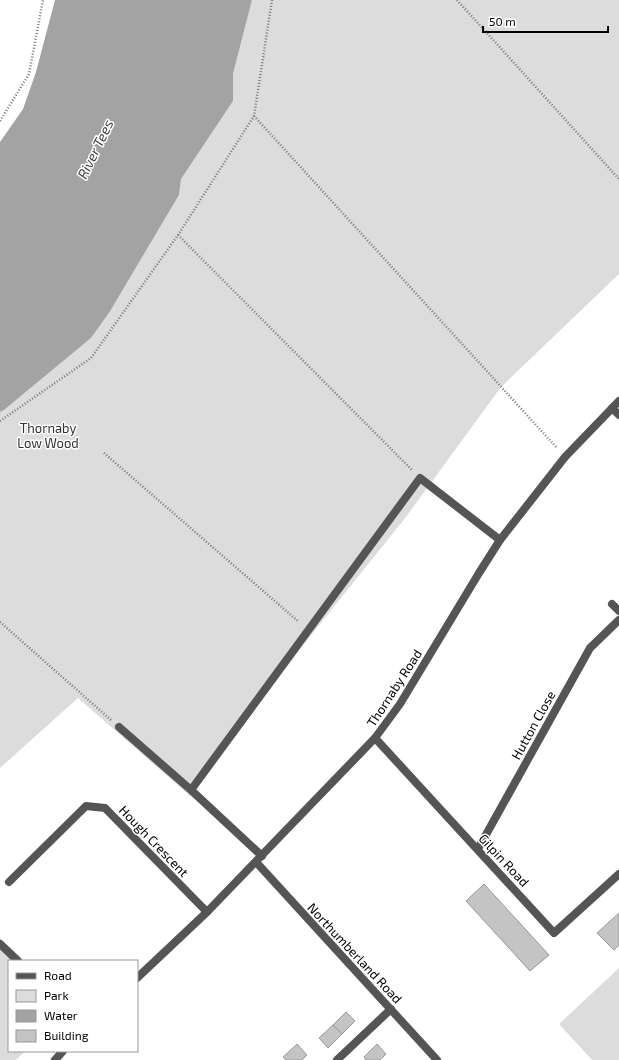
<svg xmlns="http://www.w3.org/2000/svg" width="619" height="1060" font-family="'Exo 2',sans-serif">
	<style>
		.green { fill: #dcdcdc }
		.water { fill: #a3a3a3 }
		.building { fill: #c4c4c4; stroke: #999 }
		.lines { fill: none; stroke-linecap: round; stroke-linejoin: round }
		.path { stroke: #777; stroke-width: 2.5; stroke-dasharray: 1 2; stroke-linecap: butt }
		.service { stroke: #555; stroke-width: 8 }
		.minor { stroke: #555; stroke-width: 8 }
		.tertiary { stroke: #555; stroke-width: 8 }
		.labels { text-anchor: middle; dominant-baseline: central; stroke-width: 3; stroke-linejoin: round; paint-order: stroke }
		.park-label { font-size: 13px; fill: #333; stroke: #fff }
		.street-label { font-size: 13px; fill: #000; stroke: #fff }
		.water-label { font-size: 14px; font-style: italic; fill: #444; stroke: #fff }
	</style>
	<rect width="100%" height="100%" fill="#fff"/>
	<!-- green -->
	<path class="green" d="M252,0H619V274L501,387L406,517L304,644L190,796L78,698L0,768V412L4,410L91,338L109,313L179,195L181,179L233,101V74Z
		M0,938L24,961H9V1051H25L16,1060H0Z
		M619,968V1060H592L559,1024Z"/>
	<!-- water -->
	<path class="water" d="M55,0H252L233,74V101L181,179L179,195L109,313L91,338L4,410L0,412V142L23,109L36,72Z"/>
	<!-- building -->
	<path class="building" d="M484,884L549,955L530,971L466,901Z
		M619,913V945L614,950L597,933Z
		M346,1012L355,1021L342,1034L333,1025Z
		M333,1025L342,1034L328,1048L319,1038Z
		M297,1044L307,1055L302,1060H286L283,1057Z
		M377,1044L386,1054L380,1060H366L364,1057Z"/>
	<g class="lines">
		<!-- path -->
		<path class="path" d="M457,0L619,179
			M254,116L557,448
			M0,121L29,74L43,0
			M178,235L412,470
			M0,421L91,358L178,235L254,116L272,0
			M104,453L299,622
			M0,622L111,720"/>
		<!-- service -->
		<path class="service" d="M119,727L191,790L262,856
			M191,790L420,478L500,540
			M0,944L18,961"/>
		<!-- minor -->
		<path class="minor" d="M612,408L619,415
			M612,604L619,611
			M375,738L554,933L619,874
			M478,849L590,648L619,620
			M256,862L437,1060
			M9,882L86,806L105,808L207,912
			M337,1060L391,1009"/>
		<!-- tertiary -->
		<path class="tertiary" d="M137,978L207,912L375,738L400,704L479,573L500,540L565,457L619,401
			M55,1060L63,1051"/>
	</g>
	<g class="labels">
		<!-- park labels -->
		<g class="park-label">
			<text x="48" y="428">Thornaby<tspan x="48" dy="15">Low Wood</tspan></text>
		</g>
		<!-- street labels -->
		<g class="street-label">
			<text transform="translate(394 688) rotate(-57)">Thornaby Road</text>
			<text transform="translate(533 725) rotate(-61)">Hutton Close</text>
			<text transform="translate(154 841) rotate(46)">Hough Crescent</text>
			<text transform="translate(504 860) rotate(47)">Gilpin Road</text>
			<text transform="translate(355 953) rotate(47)">Northumberland Road</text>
		</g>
		<!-- water labels -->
		<g class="water-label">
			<text transform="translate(95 149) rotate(-64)">River Tees</text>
		</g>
	</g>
	<!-- legend -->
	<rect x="8" y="960" width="130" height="92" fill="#ffffff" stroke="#999999"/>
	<rect x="16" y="973" width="20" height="6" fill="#555555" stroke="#999999"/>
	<text x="44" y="980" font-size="12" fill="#000000">Road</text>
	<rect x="16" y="990" width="20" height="12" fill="#dcdcdc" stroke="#999999"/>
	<text x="44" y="1000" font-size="12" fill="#000000">Park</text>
	<rect x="16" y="1010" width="20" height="12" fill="#a3a3a3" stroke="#999999"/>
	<text x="44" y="1020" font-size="12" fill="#000000">Water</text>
	<rect x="16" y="1030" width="20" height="12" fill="#c4c4c4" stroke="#999999"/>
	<text x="44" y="1040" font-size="12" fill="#000000">Building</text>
	<!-- scale -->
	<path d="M483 26v6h125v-6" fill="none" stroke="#000000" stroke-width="2"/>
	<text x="489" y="26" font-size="12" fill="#000000" stroke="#ffffff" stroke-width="3" paint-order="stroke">50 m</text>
</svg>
